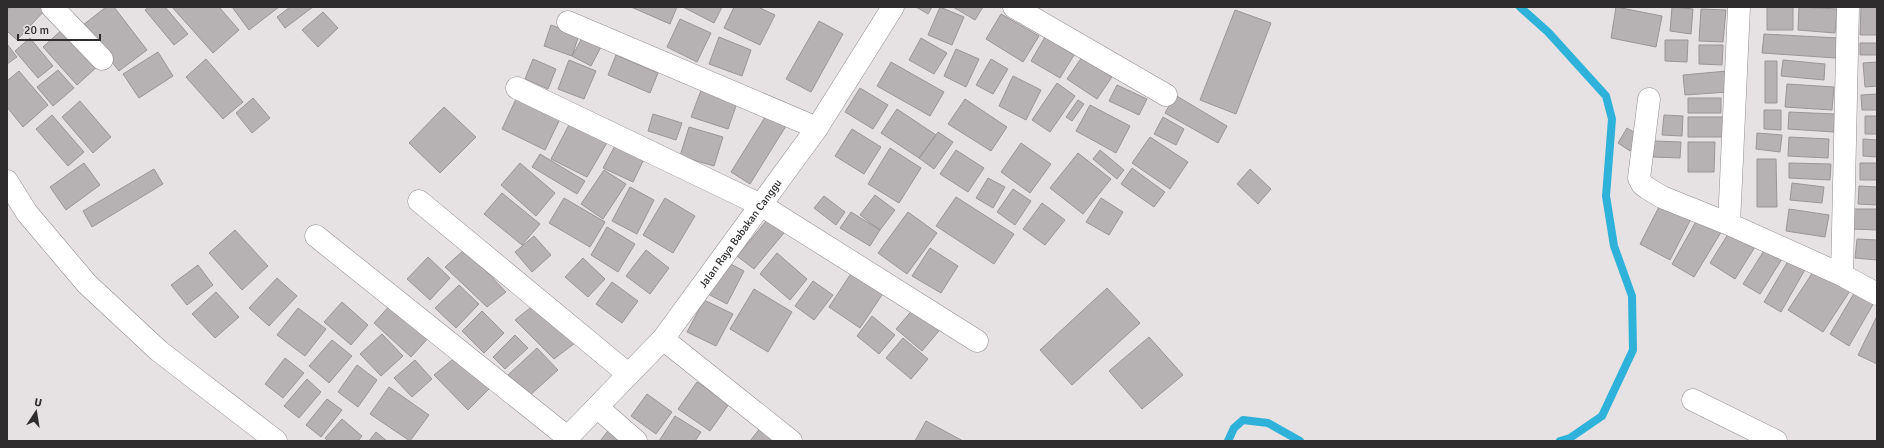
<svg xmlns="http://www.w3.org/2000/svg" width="1884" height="448" font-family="Signika,sans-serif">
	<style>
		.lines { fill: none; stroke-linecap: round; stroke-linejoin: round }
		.stream { stroke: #2eb2da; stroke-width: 8 }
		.building { fill: #b6b2b3; stroke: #9a9697 }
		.minor-casing { stroke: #918d8e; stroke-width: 23 }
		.tertiary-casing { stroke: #918d8e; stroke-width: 23 }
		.minor { stroke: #fff; stroke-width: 22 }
		.tertiary { stroke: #fff; stroke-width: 22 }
		.labels { text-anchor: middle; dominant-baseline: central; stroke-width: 3; stroke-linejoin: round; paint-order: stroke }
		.street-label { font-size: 11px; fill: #2e2c2d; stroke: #e6e2e3 }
	</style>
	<rect width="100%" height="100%" fill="#e6e2e3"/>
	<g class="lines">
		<!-- stream -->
		<path class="stream" d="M1520,7L1548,32L1606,96L1612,119L1606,196L1614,246L1632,296L1633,350L1602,416L1570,438L1560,441
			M1228,441L1234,428L1243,420L1268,423L1300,441"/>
	</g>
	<!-- building -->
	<path class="building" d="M10,7H42L45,10L17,40L7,31V11Z
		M106,7H114L147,50L119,71L83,25Z
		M149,7H165L188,34L174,45L145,10Z
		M172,7H219L239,30L213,53Z
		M232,7H279L249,30Z
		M290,7H313L285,28L277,17Z
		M631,7H677L670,24Z
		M683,7H722L714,23Z
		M734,7H758L775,15L760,45L724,28Z
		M916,7H932L928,14Z
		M940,7L964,17L952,45L928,35Z
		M953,7H983L975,20Z
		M1616,7L1662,16L1656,47L1611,38Z
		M1672,7L1693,9L1691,34L1670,31Z
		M1767,7H1793V30H1767Z
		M1799,7L1837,9L1835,33L1798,30Z
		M1861,7H1877V35H1860Z
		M1701,9L1726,10L1723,42L1699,41Z
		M1235,10L1271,23L1236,114L1200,100Z
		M323,12L338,28L318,47L302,30Z
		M1001,14L1039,36L1023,62L986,39Z
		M680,19L711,33L697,62L667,47Z
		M819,21L843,34L811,92L786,79Z
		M551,25L579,35L572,56L544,46Z
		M65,27L99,65L77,85L43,47Z
		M585,33L603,43L591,66L572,56Z
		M1764,34L1838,38L1836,58L1762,53Z
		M719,37L751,50L742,76L709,64Z
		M1045,37L1074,55L1060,78L1031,61Z
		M30,38L53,66L38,78L15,51Z
		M921,38L947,53L934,74L909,60Z
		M1665,40H1688L1687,62L1665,61Z
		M1860,43H1877V55H1860Z
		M7,44L17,57L7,64Z
		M1699,45H1723L1722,65L1699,64Z
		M956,49L979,59L966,87L944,76Z
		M158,52L173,76L139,98L123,74Z
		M616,55L658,73L650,93L608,75Z
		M1082,57L1112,77L1097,99L1067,79Z
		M206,59L243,102L223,119L186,77Z
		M533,59L556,69L548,89L525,79Z
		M991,59L1008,69L993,94L976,85Z
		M569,60L596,71L584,99L558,89Z
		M1783,60L1825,64L1824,80L1781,76Z
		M1765,61H1777V103H1765Z
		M891,62L944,92L930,116L877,86Z
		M1877,62V86L1865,87L1863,63Z
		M58,70L74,88L53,106L37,87Z
		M19,71L48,105L23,127L7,107V81Z
		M1727,71L1728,92L1685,95L1683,75Z
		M1013,76L1041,90L1026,120L999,106Z
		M1057,83L1075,96L1050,132L1032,120Z
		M1787,84L1834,87L1832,110L1785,107Z
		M703,85L739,97L728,129L691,117Z
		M1117,85L1147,99L1139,115L1109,101Z
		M860,88L888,105L873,129L845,112Z
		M1877,94V110H1862L1861,95Z
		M1175,95L1227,126L1218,143L1165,113Z
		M253,98L270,118L252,133L236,113Z
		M1688,98H1721V113H1688Z
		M516,99L560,119L545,150L502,129Z
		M965,99L1007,127L991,151L948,124Z
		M1078,100L1084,104L1072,121L1066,117Z
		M80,101L111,137L93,153L62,117Z
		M1090,105L1130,126L1116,153L1076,131Z
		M444,107L476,137L440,173L409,143Z
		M897,109L936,135L919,158L881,133Z
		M1764,110H1781V130L1764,129Z
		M1789,112L1835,114L1834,132L1788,129Z
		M653,114L682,123L676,140L648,131Z
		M767,114L786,126L750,184L731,172Z
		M52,115L84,152L68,166L36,129Z
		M1664,115L1683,116L1682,136L1662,135Z
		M1865,116H1877V134H1865Z
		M1163,117L1184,129L1176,145L1154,134Z
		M1688,117H1726L1725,137H1688Z
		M571,121L608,141L587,177L551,159Z
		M689,127L723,137L714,166L680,156Z
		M1627,128L1640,136L1630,151L1618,143Z
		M852,129L881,147L864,174L835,156Z
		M938,132L953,142L934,169L919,158Z
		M1757,133L1782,135L1780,152L1756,149Z
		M1150,137L1188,162L1170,189L1132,163Z
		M1789,137L1829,139L1828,158L1788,156Z
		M1863,139L1877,140V157L1863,156Z
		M1654,141L1681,142L1680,158L1653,157Z
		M617,142L645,157L633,182L603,168Z
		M1688,142H1715L1714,172H1688Z
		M1021,143L1051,164L1030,193L1001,172Z
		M890,148L921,168L899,203L868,184Z
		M956,150L984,168L968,192L940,174Z
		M1100,150L1124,170L1117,179L1093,159Z
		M1078,153L1111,179L1083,214L1050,188Z
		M540,154L585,181L577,194L532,167Z
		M1757,159H1776L1777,207H1757Z
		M84,163L100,185L66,210L50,187Z
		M520,163L555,193L536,216L501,185Z
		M1789,163L1831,164L1830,180L1789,178Z
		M1860,163H1877V180H1860Z
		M1132,168L1165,192L1154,207L1121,184Z
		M154,169L163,184L92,227L83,211Z
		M1250,169L1271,189L1258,204L1237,184Z
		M604,170L626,184L603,219L581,204Z
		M988,178L1005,187L993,208L976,198Z
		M1792,183L1824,187L1822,203L1790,200Z
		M1859,186L1877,187V205L1858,204Z
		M630,187L654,200L637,234L612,221Z
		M1013,189L1031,201L1015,225L997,212Z
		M502,193L540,224L522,245L484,214Z
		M875,195L895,210L880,230L860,215Z
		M824,196L845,212L836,225L814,208Z
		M956,197L1014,234L994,264L936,226Z
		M564,198L605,222L590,247L549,223Z
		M665,198L695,216L673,253L643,235Z
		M1101,198L1123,212L1109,235L1086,222Z
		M1663,199L1693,215L1670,260L1640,244Z
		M1042,203L1065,220L1045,245L1023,229Z
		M1789,209L1829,215L1825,237L1786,231Z
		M1852,209H1877V230L1852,229Z
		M851,212L880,230L870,246L840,228Z
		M908,212L937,233L907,274L878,253Z
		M772,214L788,228L754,269L737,256Z
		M1699,216L1723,229L1694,277L1672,264Z
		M607,227L635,244L618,272L591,255Z
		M235,230L268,266L242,290L209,253Z
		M1730,231L1755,247L1735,279L1710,263Z
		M534,236L551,255L532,272L515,252Z
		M1857,239L1877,240V260L1855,258Z
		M1767,246L1784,256L1760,294L1743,284Z
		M930,248L958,266L941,293L912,276Z
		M465,249L506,292L487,307L445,267Z
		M646,250L669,268L650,294L626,276Z
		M777,253L807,279L790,300L760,274Z
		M1791,256L1807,266L1781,312L1764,302Z
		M428,257L450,278L430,300L407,279Z
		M583,258L605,279L588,297L565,277Z
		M725,261L744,271L727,304L708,294Z
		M198,265L213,285L187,305L171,285Z
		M854,269L886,289L860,328L829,307Z
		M1815,269L1850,291L1823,332L1788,310Z
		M277,278L297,296L269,326L249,308Z
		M813,281L833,295L814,320L795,306Z
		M612,282L638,301L622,323L596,304Z
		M459,285L479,304L456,328L435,308Z
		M1107,288L1140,323L1072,385L1040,350Z
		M754,289L792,312L768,352L730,329Z
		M1856,290L1875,301L1849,346L1830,334Z
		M216,292L239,317L215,338L192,314Z
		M704,300L733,314L716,346L687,332Z
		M342,302L368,325L351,345L324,322Z
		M392,303L431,335L411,357L374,323Z
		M535,304L575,343L554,359L515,320Z
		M915,307L943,326L922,351L896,329Z
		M298,308L326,329L305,356L277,335Z
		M482,311L504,333L484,353L462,331Z
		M872,316L895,335L879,354L857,336Z
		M1877,316V364L1858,355Z
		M382,334L403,356L381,376L360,354Z
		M515,335L528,348L505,369L493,357Z
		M1149,337L1183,375L1142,409L1109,371Z
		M903,338L928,359L911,379L886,358Z
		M332,340L352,356L329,383L309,366Z
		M537,348L558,370L528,397L508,375Z
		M458,355L493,385L468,410L434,375Z
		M285,358L304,373L283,398L265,384Z
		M415,360L432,379L412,397L394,378Z
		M357,365L377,380L358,407L338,392Z
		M307,379L321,392L299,418L284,406Z
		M697,382L729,404L710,431L678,409Z
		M389,387L429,415L410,441L370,414Z
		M647,394L672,412L656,434L631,416Z
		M327,399L342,410L321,437L306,425Z
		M675,416L701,432L695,441H659Z
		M342,419L362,436L358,441H328L325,438Z
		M926,421L963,441H915Z
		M611,427L629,441H600Z
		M761,427L779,441H750Z
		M376,432L387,441H369Z"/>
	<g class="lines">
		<!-- minor casing -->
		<g class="minor-casing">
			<path id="minor" d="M52,7L102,59
				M1014,7L1166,95
				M568,22L817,128
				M517,88L761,205L977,341
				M1649,99L1639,178L1642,184L1647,188L1662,197L1729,224L1842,275L1877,294
				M7,181L27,213L87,284L159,351L276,441
				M419,201L628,374
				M1729,224L1739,7
				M316,236L567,437
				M1842,275L1848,7
				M663,339L791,441
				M1693,400L1776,441
				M597,407L636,441"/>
		</g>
		<!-- tertiary casing -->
		<g class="tertiary-casing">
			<g id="tertiary">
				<path id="s1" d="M564,441L663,339L817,128L893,7"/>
			</g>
		</g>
		<!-- minor -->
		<use href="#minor" class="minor"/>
		<!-- tertiary -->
		<use href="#tertiary" class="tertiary"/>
	</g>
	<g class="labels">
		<!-- street labels -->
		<g class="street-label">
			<text stroke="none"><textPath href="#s1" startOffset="273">Jalan Raya Babakan Canggu</textPath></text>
		</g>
	</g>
	<!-- border -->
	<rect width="1884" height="448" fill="none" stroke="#2e2c2d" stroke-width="16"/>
	<!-- north arrow -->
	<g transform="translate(36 412) rotate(12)" stroke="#e6e2e3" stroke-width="3" paint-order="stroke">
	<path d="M0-3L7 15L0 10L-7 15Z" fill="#2e2c2d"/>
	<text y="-6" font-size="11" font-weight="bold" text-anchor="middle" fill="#2e2c2d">U</text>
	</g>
	<!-- scale -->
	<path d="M18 34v6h82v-6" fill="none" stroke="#2e2c2d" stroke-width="2"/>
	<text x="24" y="34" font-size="12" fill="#2e2c2d" stroke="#e6e2e3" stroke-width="3" paint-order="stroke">20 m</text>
</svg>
